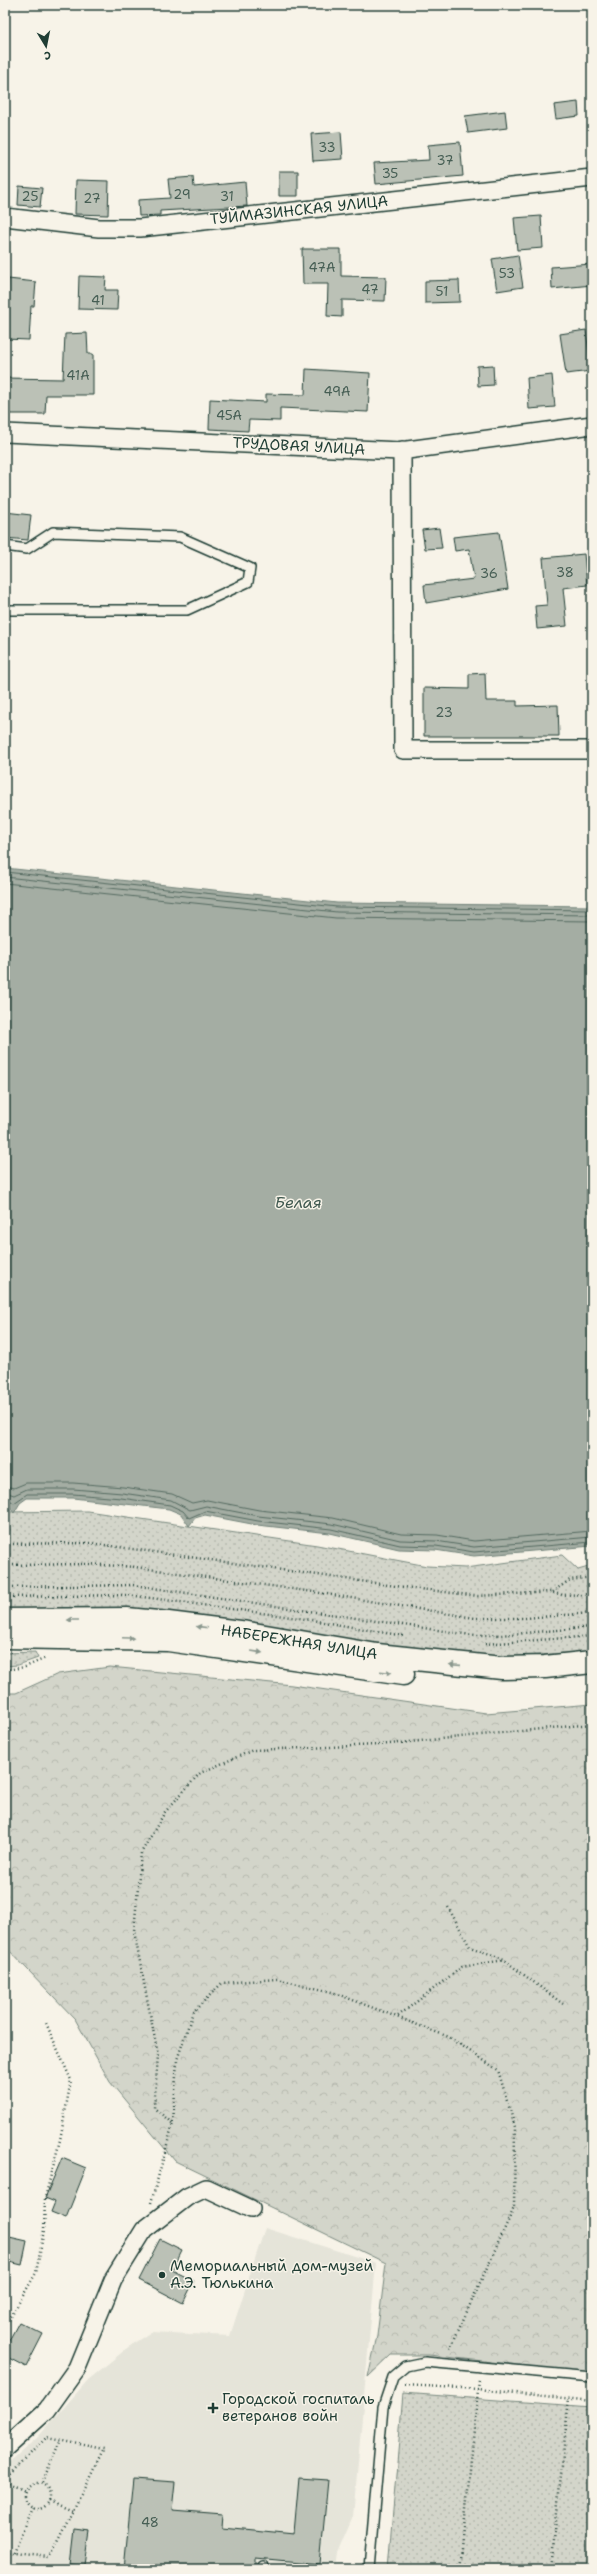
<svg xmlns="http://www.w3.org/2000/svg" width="597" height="2574" font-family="'Shantell Sans',sans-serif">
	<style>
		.built { fill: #e5e4d9 }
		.grass { fill: url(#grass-dots); stroke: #79897f }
		.forest { fill: url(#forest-crowns); stroke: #79897f }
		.water { fill: #a4ada3; stroke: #6f8077 }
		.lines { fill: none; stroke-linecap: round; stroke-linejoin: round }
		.shore { stroke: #546a60; stroke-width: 1 }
		.building { fill: #bbc1b6; stroke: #1f3d34 }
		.lane-casing { stroke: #1f3d34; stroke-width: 12 }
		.street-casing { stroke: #1f3d34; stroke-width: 20 }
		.secondary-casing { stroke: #1f3d34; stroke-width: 25 }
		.path { stroke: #1f3d34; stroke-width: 2.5; stroke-dasharray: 1 3; stroke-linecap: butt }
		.lane { stroke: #f7f3e8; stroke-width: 9 }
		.street { stroke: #f7f3e8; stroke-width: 17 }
		.secondary { stroke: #f7f3e8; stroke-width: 22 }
		.oneway { fill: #8b988e }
		.poi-dot { fill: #1f3d34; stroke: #f7f3e8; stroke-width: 1.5 }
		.labels { text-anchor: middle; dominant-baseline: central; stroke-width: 3; stroke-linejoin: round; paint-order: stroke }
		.number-label { font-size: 13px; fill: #465e54 }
		.street-label { font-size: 15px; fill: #1f3d34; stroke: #f7f3e8 }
		.poi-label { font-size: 15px; fill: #1f3d34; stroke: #f7f3e8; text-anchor: start }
		.water-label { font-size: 16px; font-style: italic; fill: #405950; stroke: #f7f3e8 }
	</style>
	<defs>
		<pattern id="grass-dots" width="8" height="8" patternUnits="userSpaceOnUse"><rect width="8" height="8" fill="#d3d5ca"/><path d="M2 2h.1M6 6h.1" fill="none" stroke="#b5b8ae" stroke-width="1.8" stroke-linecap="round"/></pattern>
		<pattern id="forest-crowns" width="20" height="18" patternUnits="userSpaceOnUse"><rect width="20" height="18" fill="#d3d5ca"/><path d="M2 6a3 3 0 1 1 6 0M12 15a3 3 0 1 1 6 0" fill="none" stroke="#b5b8ae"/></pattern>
	</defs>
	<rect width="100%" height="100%" fill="#f7f3e8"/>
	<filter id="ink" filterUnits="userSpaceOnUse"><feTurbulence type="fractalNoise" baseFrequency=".025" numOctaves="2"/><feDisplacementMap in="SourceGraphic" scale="8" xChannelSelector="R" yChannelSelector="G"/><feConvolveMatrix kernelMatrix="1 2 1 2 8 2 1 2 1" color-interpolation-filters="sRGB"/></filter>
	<g filter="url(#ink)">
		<!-- built -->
		<path class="built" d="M265,2228L376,2263L353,2518L338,2553L336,2569H5V2466L38,2437L88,2380L131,2345L151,2332L230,2336Z"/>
		<!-- grass -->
		<path class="grass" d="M87,1511L317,1545L427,1566L465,1568L562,1555L578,1570L592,1566V1651L502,1658L5,1611V1512Z
			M35,1652L38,1658L18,1665L5,1666V1653Z
			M403,2393L592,2407V2569H388Z"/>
		<!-- forest -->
		<path class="forest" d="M110,1667L292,1685L486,1713L592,1704V2358L589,2373L429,2355H391L368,2377L377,2336L386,2263L175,2161L110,2082L75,2019L5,1946V1693H16L58,1674Z"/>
		<!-- water -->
		<path class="water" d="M5,868L337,903L592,906V1546L474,1556L435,1550L399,1549L330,1533L257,1525L205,1515L195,1518L189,1526L181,1514L169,1509L73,1498H27L20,1503L14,1513L5,1501Z"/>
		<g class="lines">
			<!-- shore -->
			<path class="shore" d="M5,872L337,907L592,910
				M5,877L337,912L592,915
				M5,883L336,918L592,921
				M5,1486L14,1488L26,1483H73L123,1487L172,1494L192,1503L207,1500L259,1510L333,1518L401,1534L437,1535L474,1541L592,1531
				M5,1492L14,1495L27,1489H73L122,1493L171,1500L190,1510L206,1506L258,1516L332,1524L400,1540L436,1541L474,1547L592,1537
				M5,1497L14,1503L27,1494H73L121,1498L170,1505L183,1511L189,1518L205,1511L258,1521L331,1529L400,1545L436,1546L474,1552L592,1542"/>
		</g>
		<!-- building -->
		<path class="building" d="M578,102L579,116L556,119L554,105Z
			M505,111L507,128L468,133L465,116Z
			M341,132L343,159L313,161L311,134Z
			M460,142L463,176L376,184L374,163L429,160L428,145Z
			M279,171H298V196H279Z
			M193,177L194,187L245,182L247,206L160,211V215L139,216L138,200L170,198L168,179Z
			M76,180L109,181L108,215L75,214Z
			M19,186L42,188L40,207L18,205Z
			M541,216L543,248L517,250L514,218Z
			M302,249H341V276L386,277L385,301L342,300V317L327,316L328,284H303Z
			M518,255L523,287L497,291L492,259Z
			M592,264V285L552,289L551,267Z
			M79,276L106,277L105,290H118L117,310L78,309Z
			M8,279L36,282L34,306H31L29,340L5,339Z
			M459,280L460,302L425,303V281Z
			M586,330L591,371L566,374L560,334Z
			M87,333L88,354H93V395H46L45,414H5V378L63,379L65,334Z
			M493,365L494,385L478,386L477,366Z
			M306,369L370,373L368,412L280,408V421L249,420L248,431L209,429L210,399L266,402V394L305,395Z
			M552,375L555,407L529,409L527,378Z
			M5,512L31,515L28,540L5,538Z
			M439,528L442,548L425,549L422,530Z
			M499,532L508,589L426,603L424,585L474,579L469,549L455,551L453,537Z
			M584,554L587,585L563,588L567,626L537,629L535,606L547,605L543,558Z
			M485,673L486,701H517V706L558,705L559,736H424V688L469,689V674Z
			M62,2158L86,2168L66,2218L51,2212L55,2202L45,2198Z
			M5,2236L27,2241L22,2265L5,2261Z
			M160,2239L182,2250L172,2270L194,2281L183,2303L139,2280Z
			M19,2322L43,2334L26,2367L5,2356V2348Z
			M299,2478L328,2480L320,2564L256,2558V2569H124L133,2479L175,2482L172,2510L223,2514L222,2527L294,2534Z
			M74,2529L90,2531L85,2566L70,2564Z"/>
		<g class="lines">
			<!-- lane casing -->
			<g class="lane-casing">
				<path id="lane" d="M5,546L27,549L53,532L180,537L250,568L248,582L187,610H5
					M263,2569V2566
					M369,2569L383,2407L393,2377L406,2366L425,2362L592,2377"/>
			</g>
			<!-- street casing -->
			<g class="street-casing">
				<path id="street" d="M5,217L99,228H140L592,178
					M5,433L400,451L592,425
					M402,450L403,750H592
					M5,2448L47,2410L77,2368L113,2280L144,2230L187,2197L206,2188L251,2209"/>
			</g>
			<!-- secondary casing -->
			<g class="secondary-casing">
				<path id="secondary" d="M5,1620L127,1619L168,1623L248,1633L377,1655L502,1668L545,1667L592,1662
					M5,1637L168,1640L403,1674"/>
			</g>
			<!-- path -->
			<path class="path" d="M5,1544L90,1543L403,1587L478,1596L551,1592L562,1595L592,1594
				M5,1565L88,1564L135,1567L314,1592L475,1618H525L592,1613
				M5,1587L133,1585L471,1635H501L592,1627
				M552,1592L570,1580L592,1577
				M5,1597L128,1595L306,1619L404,1636
				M485,1644L592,1636
				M5,1670L25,1667L46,1658
				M448,1907L470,1947L504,1959
				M398,2016L462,1967L504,1960L563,2004
				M172,2123L154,2108L158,2055L134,1931L141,1853L165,1812L200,1773L253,1750L379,1745L592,1724
				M151,2203L173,2123L177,2060L193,2012L222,1983L277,1979L332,1992L449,2037L498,2070L515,2127L514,2208L449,2351
				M5,2327L36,2273L44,2230L45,2198L60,2140L71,2080L46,2023
				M405,2385L478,2389L592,2401
				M5,2479L47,2437L104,2448L49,2557L5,2552
				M5,2481L25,2491
				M42,2483L60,2441
				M24 2496a13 13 0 1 1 26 0a13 13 0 1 1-26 0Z
				M49,2500L73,2510
				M14,2553L32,2508
				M460,2569L479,2380
				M551,2569L569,2398"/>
			<!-- lane -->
			<use href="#lane" class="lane"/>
			<!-- street -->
			<use href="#street" class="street"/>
			<!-- secondary -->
			<use href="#secondary" class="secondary"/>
		</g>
		<!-- one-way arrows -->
		<defs><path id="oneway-solid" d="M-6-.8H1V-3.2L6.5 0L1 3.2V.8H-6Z"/></defs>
		<g class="oneway">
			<use href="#oneway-solid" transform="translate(73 1620) rotate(180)"/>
			<use href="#oneway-solid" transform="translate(202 1627) rotate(-173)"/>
			<use href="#oneway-solid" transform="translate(128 1638) rotate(2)"/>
			<use href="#oneway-solid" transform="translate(257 1652) rotate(9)"/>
			<use href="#oneway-solid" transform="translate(455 1665) rotate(-176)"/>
			<use href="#oneway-solid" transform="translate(386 1672) rotate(6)"/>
		</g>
	</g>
	<!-- markers -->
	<g class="poi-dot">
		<circle cx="162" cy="2275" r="4"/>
		<path d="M211 2402h4v4h4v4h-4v4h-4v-4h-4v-4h4z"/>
	</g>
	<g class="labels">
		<!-- number labels -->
		<g class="number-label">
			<text x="327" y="147">33</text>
			<text x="445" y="160">37</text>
			<text x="390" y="173">35</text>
			<text x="182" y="194">29</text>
			<text x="30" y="196">25</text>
			<text x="227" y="196">31</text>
			<text x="92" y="198">27</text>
			<text x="322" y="267">47А</text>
			<text x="507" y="273">53</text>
			<text x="370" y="289">47</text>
			<text x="442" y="291">51</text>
			<text x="98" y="300">41</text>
			<text x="78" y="375">41А</text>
			<text x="337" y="391">49А</text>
			<text x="229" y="415">45А</text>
			<text x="565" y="572">38</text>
			<text x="489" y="573">36</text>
			<text x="444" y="712">23</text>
			<text x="150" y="2522">48</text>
		</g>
		<!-- street labels -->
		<g class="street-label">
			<text transform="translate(299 210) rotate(-6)">ТУЙМАЗИНСКАЯ УЛИЦА</text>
			<text transform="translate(299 446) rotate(3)">ТРУДОВАЯ УЛИЦА</text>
			<text transform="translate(299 1642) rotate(9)">НАБЕРЕЖНАЯ УЛИЦА</text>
		</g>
		<!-- poi labels -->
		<g class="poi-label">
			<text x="170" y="2266">Мемориальный дом-музей<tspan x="170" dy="17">А.Э. Тюлькина</tspan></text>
			<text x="222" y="2399">Городской госпиталь<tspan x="222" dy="17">ветеранов войн</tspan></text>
		</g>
		<!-- water labels -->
		<g class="water-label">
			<text x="298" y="1202">Белая</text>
		</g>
	</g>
	<!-- margin -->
	<rect width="597" height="2574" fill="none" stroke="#f7f3e8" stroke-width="20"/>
	<rect x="10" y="10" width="577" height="2554" fill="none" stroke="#1f3d34" stroke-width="1.5" filter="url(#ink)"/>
	<!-- north arrow -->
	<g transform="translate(46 46) rotate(170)" stroke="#f7f3e8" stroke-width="3" paint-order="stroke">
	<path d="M0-3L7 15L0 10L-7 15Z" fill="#1f3d34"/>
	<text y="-6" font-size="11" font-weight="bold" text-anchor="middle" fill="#1f3d34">С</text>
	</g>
</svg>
